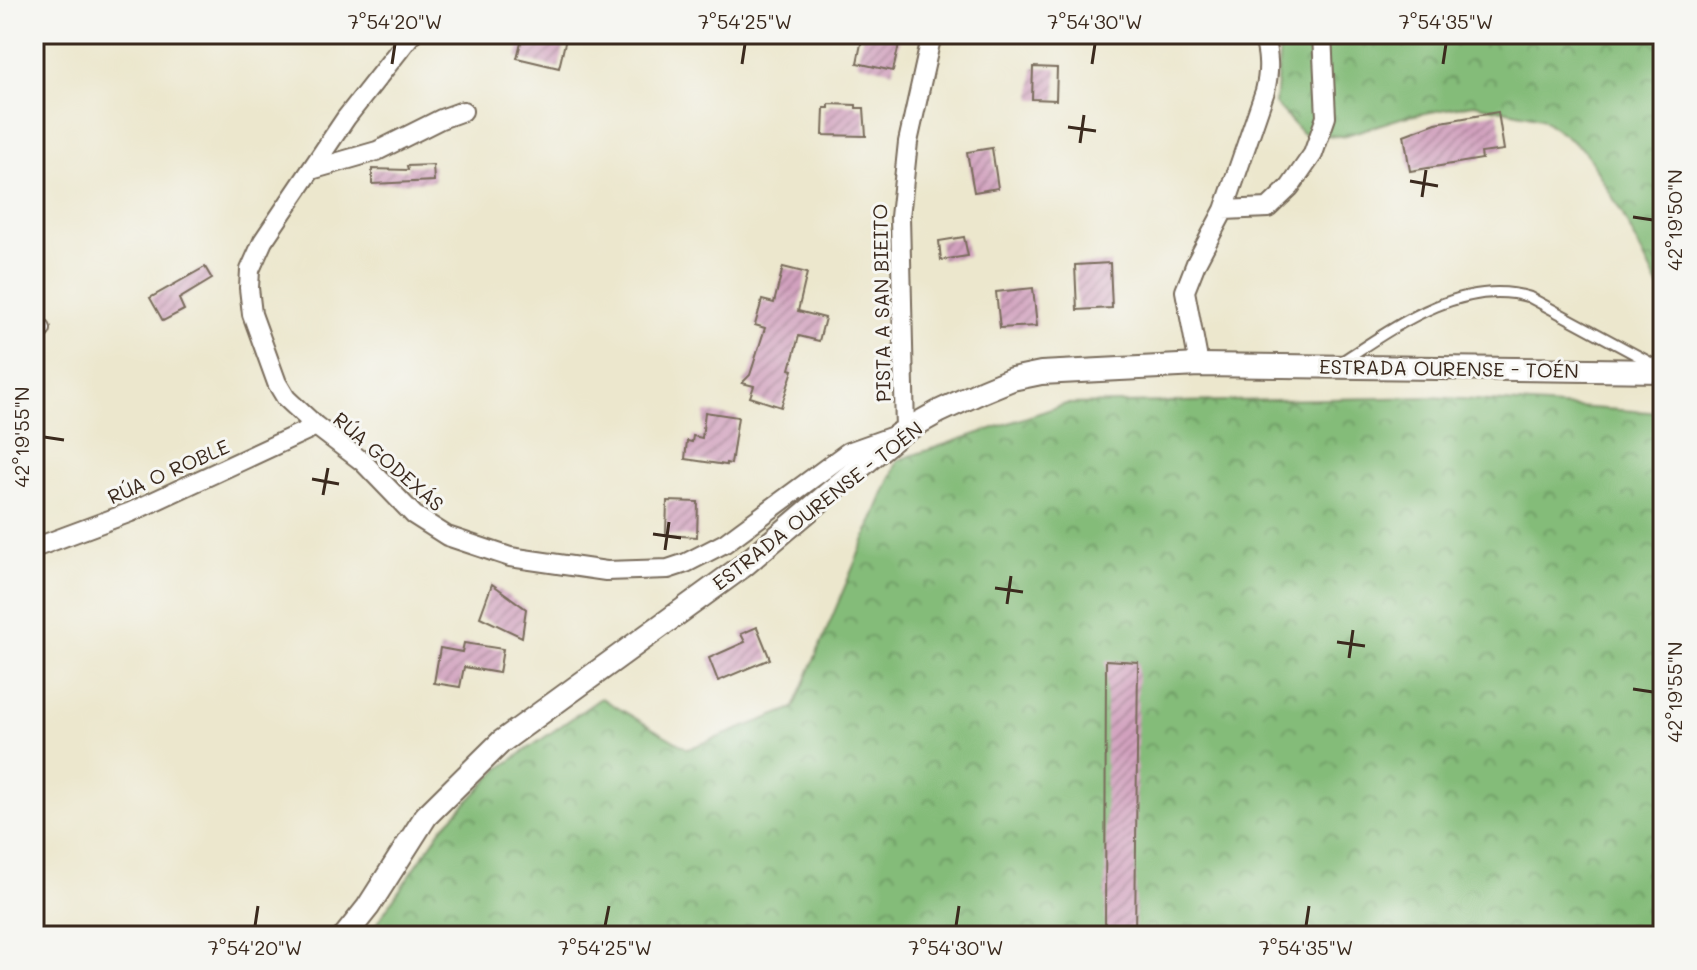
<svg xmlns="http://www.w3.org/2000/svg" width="1697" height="970" font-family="Mali,sans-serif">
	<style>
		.forest { fill: url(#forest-crowns); stroke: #60734c; stroke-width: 2 }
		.building { fill: url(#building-hatch) }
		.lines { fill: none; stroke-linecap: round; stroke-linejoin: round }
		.service-casing { stroke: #796c5b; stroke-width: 13 }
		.minor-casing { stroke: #796c5b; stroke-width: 22 }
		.tertiary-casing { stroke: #796c5b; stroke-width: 26 }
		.service { stroke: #fff; stroke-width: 9 }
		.minor { stroke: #fff; stroke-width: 18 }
		.tertiary { stroke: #fff; stroke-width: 22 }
		.ticks { fill: none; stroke: #3b2a1e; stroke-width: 3 }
		.labels { text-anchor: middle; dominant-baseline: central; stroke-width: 6; stroke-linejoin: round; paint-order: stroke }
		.street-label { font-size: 20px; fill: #3b2a1e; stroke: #f6f6f2 }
		.neatline { fill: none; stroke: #3b2a1e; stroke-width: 3 }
		.ticks-label { font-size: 20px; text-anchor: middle; fill: #3b2a1e }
	</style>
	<defs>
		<pattern id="forest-crowns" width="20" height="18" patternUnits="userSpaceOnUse" patternTransform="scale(2)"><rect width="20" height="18" fill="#84bc79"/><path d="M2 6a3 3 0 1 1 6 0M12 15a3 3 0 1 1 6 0" fill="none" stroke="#6d9963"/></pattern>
		<pattern id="building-hatch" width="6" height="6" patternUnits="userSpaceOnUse" patternTransform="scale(2)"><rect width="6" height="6" fill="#d1a1be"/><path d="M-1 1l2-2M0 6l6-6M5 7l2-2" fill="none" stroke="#ab839a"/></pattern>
	</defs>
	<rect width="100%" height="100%" fill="#f6f6f2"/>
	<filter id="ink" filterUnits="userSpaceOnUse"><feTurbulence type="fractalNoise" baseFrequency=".0125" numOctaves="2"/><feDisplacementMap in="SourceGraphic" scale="16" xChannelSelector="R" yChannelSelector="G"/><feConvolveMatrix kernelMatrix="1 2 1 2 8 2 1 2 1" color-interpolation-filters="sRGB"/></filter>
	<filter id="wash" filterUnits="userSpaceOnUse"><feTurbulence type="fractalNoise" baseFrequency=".006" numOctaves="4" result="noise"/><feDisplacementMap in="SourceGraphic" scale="32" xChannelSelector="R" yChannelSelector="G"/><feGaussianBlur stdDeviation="1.8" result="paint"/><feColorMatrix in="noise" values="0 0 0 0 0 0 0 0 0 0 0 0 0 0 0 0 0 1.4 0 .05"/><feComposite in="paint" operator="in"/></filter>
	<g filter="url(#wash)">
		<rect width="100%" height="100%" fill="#ece7cd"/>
		<!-- forest -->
		<path class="forest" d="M1281,34H1663V296L1622,213L1585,151L1541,118L1474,104L1404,117L1343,136L1303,134L1275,104Z
			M1431,397L1663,413V936H368L443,827L499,769L601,698L688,749L794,708L898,460L1066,404Z"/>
		<g id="blocks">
			<!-- building -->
			<path class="building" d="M523,34H567L559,68L517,58Z
				M863,34H897L896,39L900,40L893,71L857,63Z
				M1033,67L1057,68L1056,100L1032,99Z
				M829,104L856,105V108H864L866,136L823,135L824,108H829Z
				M1498,112L1504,150L1481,153L1482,159L1410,171L1404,135L1436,123Z
				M992,148L998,188L974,192L967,152Z
				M433,165L434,181L372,184V169L408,170L407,166Z
				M964,237L968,256L941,260L939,241Z
				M1110,263L1112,308L1077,310L1075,265Z
				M205,267L212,279L179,299L184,310L163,321L150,298Z
				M783,267L807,273L798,311L825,318L819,341L799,336L790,369L793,370L781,407L750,397L754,386L742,383L750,375L765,328L755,325L762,300L774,303Z
				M1033,288L1037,326L1000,328L996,292Z
				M705,412L738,417L731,464L726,463V465L685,459L687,441L692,442L693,436L702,438Z
				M667,501L698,502L697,537L666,535Z
				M492,584L526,609L522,637L480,617Z
				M757,627L770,659L718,681L709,658L745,642L741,634Z
				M464,643L503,649L499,673L464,667L460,687L434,683L440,648L462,652Z
				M1106,660L1138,662L1135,936H1105Z"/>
		</g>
	</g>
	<g filter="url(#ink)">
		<use href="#blocks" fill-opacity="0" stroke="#796c5b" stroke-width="2"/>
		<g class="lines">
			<!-- service casing -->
			<g class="service-casing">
				<path id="service" d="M1341,362C1394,327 1463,277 1529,297L1655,365"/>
			</g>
			<!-- minor casing -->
			<g class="minor-casing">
				<path id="minor" d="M412,34L346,118L263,241L250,270L249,288L252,314L277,383L286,398L316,426L363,462L414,515L447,536L510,557L606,571L668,569L686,563L725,543L848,452L896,435
					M311,170L377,151L441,119L463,111
					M1224,210L1268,208L1290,187L1313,154L1326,117L1322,34
					M34,333L41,329
					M1199,365L1185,291L1196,263L1224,210L1265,91C1270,70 1269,55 1263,34
					M905,430L900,217L908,142L932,34
					M34,548L131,512L316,426"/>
			</g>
			<!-- tertiary casing -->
			<g class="tertiary-casing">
				<path id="tertiary" d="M345,936L368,907L426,816L501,742L743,566L899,434L940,411L983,391L1012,379L1041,373L1199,365L1663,371"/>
			</g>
			<!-- service -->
			<use href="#service" class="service"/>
			<!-- minor -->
			<use href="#minor" class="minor"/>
			<!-- tertiary -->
			<use href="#tertiary" class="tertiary"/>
		</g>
	</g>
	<!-- ticks -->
	<path class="ticks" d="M392,64L395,44M742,64L745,44M1092,64L1095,44M1443,64L1446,44M1068,127L1096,131M1080,143L1084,115M1410,181L1438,186M1422,197L1426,170M1633,217L1653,220M44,437L64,440M312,479L339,484M323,495L328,468M653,534L681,538M665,550L669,522M995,588L1023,592M1007,604L1011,576M1337,642L1365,646M1349,658L1353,630M1633,689L1653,692M255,926L258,906M605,926L609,906M956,926L959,906M1306,926L1309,906"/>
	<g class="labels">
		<!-- street labels -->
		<g class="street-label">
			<text transform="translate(881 303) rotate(-91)">PISTA A SAN BIEITO</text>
			<text transform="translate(1449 368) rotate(1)">ESTRADA OURENSE - TOÉN</text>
			<text transform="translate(389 461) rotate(41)">RÚA GODEXÁS</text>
			<text transform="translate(168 471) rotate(-24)">RÚA O ROBLE</text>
			<text transform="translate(817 505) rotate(-38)">ESTRADA OURENSE - TOÉN</text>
		</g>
	</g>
	<!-- margin -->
	<rect width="1697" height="970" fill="none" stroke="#f6f6f2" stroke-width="88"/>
	<rect x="44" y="44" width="1609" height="882" class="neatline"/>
	<g class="ticks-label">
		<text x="395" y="29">7°54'20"W</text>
		<text x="745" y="29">7°54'25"W</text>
		<text x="1095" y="29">7°54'30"W</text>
		<text x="1446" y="29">7°54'35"W</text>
		<text transform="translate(1675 220) rotate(-90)" y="7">42°19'50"N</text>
		<text transform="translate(22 437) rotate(-90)" y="7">42°19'55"N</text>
		<text transform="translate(1675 692) rotate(-90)" y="7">42°19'55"N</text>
		<text x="255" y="955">7°54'20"W</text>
		<text x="605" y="955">7°54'25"W</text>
		<text x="956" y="955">7°54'30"W</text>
		<text x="1306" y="955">7°54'35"W</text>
	</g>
</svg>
